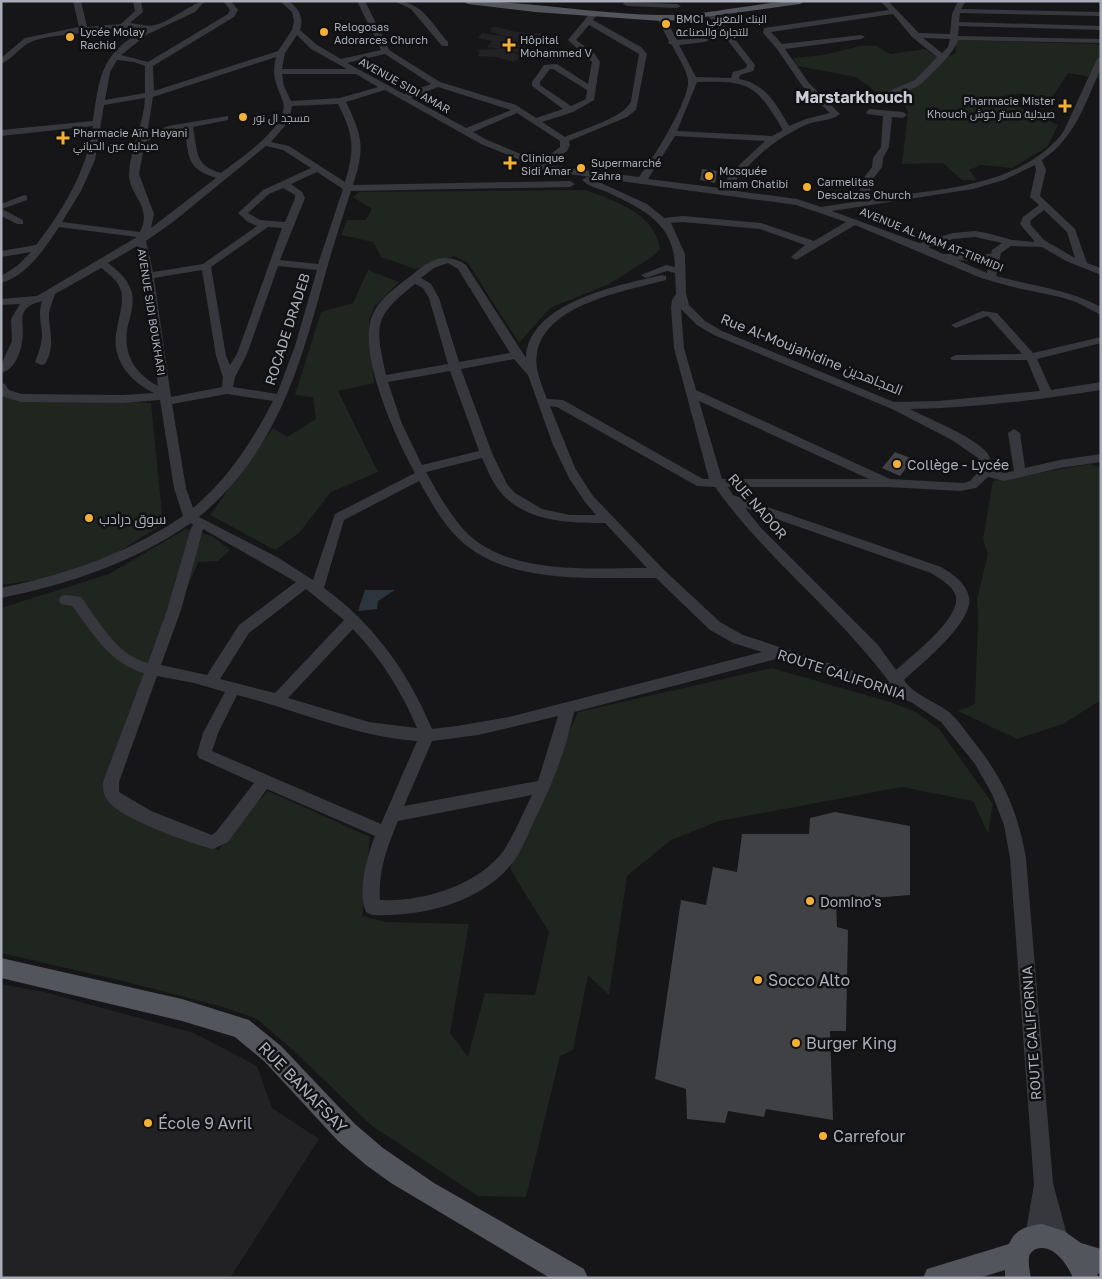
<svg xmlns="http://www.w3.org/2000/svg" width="1102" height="1279" font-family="'Golos Text',Cairo,sans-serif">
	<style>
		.built { fill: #222225 }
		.green { fill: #1e261f }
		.water { fill: #2c353c }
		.building { fill: #404145 }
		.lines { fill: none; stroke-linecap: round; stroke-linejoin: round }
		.minor { fill: #37383d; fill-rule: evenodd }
		.major { fill: #53555c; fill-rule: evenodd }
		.poi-dot { fill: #f2b134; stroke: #111113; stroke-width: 2 }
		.labels { text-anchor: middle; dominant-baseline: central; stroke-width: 5; stroke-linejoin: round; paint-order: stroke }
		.far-poi-label { font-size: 11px; fill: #a8adb8; stroke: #111113; text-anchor: start }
		.far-street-label { font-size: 11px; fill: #a8adb8; stroke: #111113 }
		.street-label { font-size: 14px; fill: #a8adb8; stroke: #111113 }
		.poi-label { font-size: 14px; fill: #a8adb8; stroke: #111113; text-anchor: start }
		.far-district-label { font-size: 16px; font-weight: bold; fill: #c9ccd4; stroke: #111113 }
		.near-poi-label { font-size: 16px; fill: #a8adb8; stroke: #111113; text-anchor: start }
		.near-street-label { font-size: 16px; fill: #a8adb8; stroke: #111113 }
	</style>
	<rect width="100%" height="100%" fill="#161618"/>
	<!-- built -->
	<path class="built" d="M497,27L516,32L545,34L551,38V42L549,45L535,44V40H523L531,42L523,53L510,52L524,56L523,57L526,58H520L514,62L496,57L478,56L480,52L476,50L499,49L487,47L492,41L478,38L482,33L507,37L490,31L492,30L490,28Z
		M1,984L44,992L194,1033L257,1066L272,1108L319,1139L230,1278H1Z"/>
	<!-- green -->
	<path class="green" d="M956,40L1095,44L1101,46V79L1068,73L1049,102C1029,93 1020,91 998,98L1058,125L1047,147L1012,168L981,165L969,170L977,180H962L943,163L902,164L908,113L900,94H879L856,77L797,66L793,58L823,55L860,46H876L891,54L926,49C936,59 944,59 956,53Z
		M586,190C616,202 654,212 660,249L652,257L609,284L550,308L519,343L468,263L454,256L415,269L381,257L373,242L341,235L347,220H366L372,209L353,197L359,192Z
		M368,270L399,282L375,306L369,320L374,383L338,391L378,472L331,492L299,533L275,550L210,515L273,428L287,437L316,419L313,397L295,395L321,312L353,303Z
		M1,396L151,403L163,524L110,557L43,579L1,585Z
		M1090,464L1101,468V700L1063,724L1017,739L958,711L975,704L978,622L977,599L988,554L983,539L993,481Z
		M186,529L212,536L230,550L218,561L198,562L104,792L126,813L219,850L249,811L268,791L370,837L362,916L386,922L469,924L450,1033L468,1057L485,993L535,995L549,932L510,869L578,712L772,668L890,702L916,712L939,729L993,804L988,833L973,801L902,787L719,821L671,840L627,876L609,995L588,975L573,1050L560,1056L526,1197L478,1196L372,1126L294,1051L257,1019L223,1007L127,982L1,953V608L109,574Z"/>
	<!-- water -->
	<path class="water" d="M365,590H395L378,601L377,609L358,611Z"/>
	<!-- building -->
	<path class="building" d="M702,169L717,171L715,183L700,180Z
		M895,452L913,459L900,476L882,468Z
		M835,812L910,826V895L836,901L837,927L848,930L846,1031H830L833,1120L766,1109L764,1117L728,1111L725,1123L687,1119L686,1089L655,1079L681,900L706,905L713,867L737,872L742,834H809L810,818Z"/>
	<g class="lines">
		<!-- minor -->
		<path class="minor" d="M73,1H81L87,27L121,24L135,11L133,1H141L143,12L130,23C138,24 148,27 155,25C170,22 195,1 205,1L195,12L148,34L121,55L148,62L228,14L230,10L223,1H231L238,10L234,17L153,66L154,91L278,51L292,30L294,21L292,12L280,1H289C299,9 304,17 300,30L317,45L341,59L381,50L357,1H365L389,50L400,57L440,82L516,105L536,118L563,109L532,86V82L544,65L557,64L588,84L592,62L568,40L591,12H597L598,14L593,20L641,47L647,54L636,110L627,117L569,141L570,145L567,151L547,165L639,177C652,161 690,99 688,81C687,69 677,56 672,45L668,43L669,41L657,18L658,16H664L677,40L705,38L709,40L705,42L679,45L696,77L731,78L733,72L746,68L747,65L706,13L713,11L755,65L753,71L740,75L739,79C766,84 776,104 789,126L806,119L830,113L803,87L777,49L763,33L764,28L889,10L880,1H888L919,33L950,34L952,14L958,1H966L961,9L1101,12V16L960,13L959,22L1101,26V30L959,26L958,36L1101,39V43L958,40C955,52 932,74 922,83C913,90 896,95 885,99L881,96L882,94L915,80L937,57L912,37L893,14L771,32L782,44L861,35L865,37L861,39L785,49L809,83L840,114C832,121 818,120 808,124C775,138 749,161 729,190L797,199L821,207L860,201V183L872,167L873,158L881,147L883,116L867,114L866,112L870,109L903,112L907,115L903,118L892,117L889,147L883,158L882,167L870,183V199C934,189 1016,189 1061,135C1066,128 1069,119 1073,111C1081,94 1089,76 1097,59L1101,57V68C1085,103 1076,137 1042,160L1046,170L1040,196L1075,229L1087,263L1101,268V275L1066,261L1042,247L1011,246L1001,253L996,276C1032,286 1068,289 1101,307V315L1076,302L1060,297L1013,287L981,278L855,225L796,260L791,257L805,245L760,229L683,222L671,223L685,254L686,293L689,305L705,321L722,331L894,402L938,401L1040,391L1027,360H952L950,358L956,355L1022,354L989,317L987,316L956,328L951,325L982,311L997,313L1033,353L1101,337V343L1037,359L1051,390L1101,382V390C1038,400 973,408 910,409C929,419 977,438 988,454C991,459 991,464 991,469L1004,473L1014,471L1008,433L1014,429L1020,433L1025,468L1060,460L1101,454V462L1060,468L1004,481L988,477L976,488L960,491L888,487H728L733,495L941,567C952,574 966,582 969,597C974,622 921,664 904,680C915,696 935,701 950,713C958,720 964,729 970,737C1002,776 1017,808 1026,858L1053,1183L1068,1239L1065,1246L1058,1249L1051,1246L1046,1230L1042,1243L1035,1246L1028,1243L1025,1236L1034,1185L1010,858L1004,825L992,794L975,764L941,722L911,702L852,681L780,658L574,712C566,749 553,783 536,817C529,831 523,848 514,861C482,903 422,917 372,915L366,912C357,892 367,856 375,836L267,789L228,842L213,849C190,843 121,819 108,801C103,795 103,789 103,782L144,673C109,663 93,633 72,606L61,604L59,600L61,596L66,595L81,597C99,621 116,655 148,663L167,610L191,528L193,525L191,523C133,563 69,584 1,598V588C67,574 127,554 183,516L174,488L160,400L123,403L21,402L1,396V383L5,384L9,390L22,394L123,395L154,393C129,381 110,358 117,329C119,316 124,303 121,291C118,280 109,274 101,268L55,294C53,300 50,307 49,313C49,333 56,346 45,364L41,365L35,362C39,353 42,343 42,334C41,320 38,315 42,301C13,309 26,321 22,342C20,355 14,370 1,373V365L12,341L11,319L20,304L1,305V299L37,296L137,237L59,227C44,249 28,275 1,283V276L17,266L31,252L1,257V251L36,245C63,210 87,171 93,126L1,136V130L93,121C100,74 101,53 146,29L91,31C74,36 52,34 33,41C20,46 13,59 1,64V58L25,38L79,27ZM589,25L639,54L631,101C626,117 580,130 565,137L542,122L573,112L594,100L600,62L594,53L576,40ZM297,35L311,49L347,69H282L285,53ZM923,38L950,39L948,47L942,53ZM385,54L431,84L404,94L347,63ZM276,57C271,78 277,84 283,102C290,126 238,160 221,173C194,165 198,153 193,127L228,120V116L168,126L147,135L153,97ZM117,60L134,62L145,66V93L105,100L110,72ZM550,69H553L587,90L586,99L571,106L540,85V82ZM282,74H356L378,87L340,98L291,101L284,86ZM697,82C751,80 756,85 783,130L772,136L677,131ZM438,87L511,110L466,128L411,98ZM385,90L481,144L547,171L796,205L846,222L814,241L761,223L683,216L664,218L647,204L590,178L587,177L582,180C588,186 599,189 607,192C642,209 674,222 675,267L666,265L641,275L646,278L667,271L675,273L676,294L672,300L671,308L674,348L709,479H703L563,400L547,399C542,385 534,369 537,354C544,304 626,291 666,280V276L662,275C620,285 528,302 526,358L466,265C449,253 433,258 418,270C403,283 383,294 374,312C354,348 396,439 415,473L335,514L313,580L277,557L199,517C276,453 300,367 325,275C333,246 342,219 351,191L570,187L575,184L570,181L353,185C365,148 363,137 346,102ZM145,98C144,124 130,148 129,174C129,197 153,205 140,232L62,222L81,191L95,160L104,105ZM338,104C354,135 355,149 345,182L289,146L271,142L289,121L292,106ZM517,113L560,141V147L540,162L487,140L473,132ZM184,129C190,157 185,168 216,178L151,228L154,214L139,174L145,142L170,131ZM675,136L765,141L736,168L720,188L648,179ZM266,146L283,150L311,168L263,190L238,213L248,222L257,226L203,264L153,272L146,241L173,222ZM1035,165L1036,170L1030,197L1039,205L1023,217L1020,224L1035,242L1012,240L987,233L975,231L953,233L919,243L832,211L973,189L1004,180ZM317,172L343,189L318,264L280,260L305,198L302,192L291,184ZM283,188L295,195V198L285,222L260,220L248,213L269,194ZM1044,210L1067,232L1075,258L1044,240L1030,224L1031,220ZM268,227L282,228L237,354L230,365L226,356L211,267ZM975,237L1002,243L992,250L991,254H943L928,247L953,239ZM137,246L144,276L158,386C134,373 122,353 128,325C131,313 135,301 131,290C127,278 117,270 108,263ZM985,259H990L987,273L957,260L970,261ZM448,263L458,269L510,353L459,362L439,298L431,284L421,278L434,268ZM278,266L317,270L295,346L277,394L233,387L235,377L247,354ZM202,270L216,356L223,377L222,387L171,397L154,278ZM415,284L423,288L429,298L448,364L386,375C375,325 373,317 415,284ZM681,309L697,325L714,335L892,409L952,440L978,458L979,471L970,481L964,483L890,479L696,390L684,348ZM514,359L528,375L553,445L569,478L585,502L596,515H570L542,509L515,493L507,484L492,453L461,369ZM450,371L479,451L422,465L402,424L388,382ZM227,394L273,401C253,440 228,479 193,508L186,488L172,404ZM699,401L869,479H722ZM550,406L557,407L697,486L715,487C766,559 838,612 890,683L743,635L720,622L664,570L593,496L575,468ZM482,458C487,468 491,480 498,489C523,522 567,523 605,523L647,568C590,568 507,576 464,530C449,513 437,492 426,472ZM419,481C430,500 442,523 458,538C506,586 593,577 656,578L710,630L733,643L762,652L509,717L457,726L432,729C408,672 374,624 324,588L344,520ZM745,508L931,573C940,579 954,586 956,597C960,619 911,656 896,670L878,645L761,528ZM203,529L296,582L239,625L207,675L161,665L181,610ZM306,589L344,620L275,693L220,679L249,633ZM353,629C381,659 401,690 417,728L369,722L288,698ZM157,676L194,683L225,692L203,733L197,754L199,758L254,783L216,832L212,835L151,811L119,792V782ZM237,695C297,710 355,737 417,741L381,824L212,751L218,733ZM558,716L538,781L404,806L432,741L478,735ZM532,795C523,813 515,833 504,850C478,886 422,902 380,900C378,871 387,847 398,821Z
			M394,1C422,1 431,23 448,42V46H442L411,9Z
			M624,2L677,4L681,6L677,8L627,6L623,4Z
			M24,195L27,196V200L2,209L23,220V224H17L1,216V204Z"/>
		<!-- major -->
		<path class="major" d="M463,1C529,1 595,14 661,15C709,16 756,1 805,1L800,4L682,20L661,21L535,12L468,4Z
			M1,958L182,999L249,1020L281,1046L355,1124L383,1148L434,1183L584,1269L588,1278H550L391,1183L366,1165L338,1141L265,1062L235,1037L182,1021L1,978Z
			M1042,1224L1064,1231L1081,1243L1101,1249V1275L1097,1273L1099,1278H1073C1068,1265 1053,1243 1036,1249C1032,1251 1029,1254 1029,1258C1028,1264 1030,1272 1031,1278H1005V1270L979,1278H923L927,1269L1009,1244C1015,1229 1027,1226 1042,1224Z"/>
	</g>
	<!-- markers -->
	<g class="poi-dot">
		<circle cx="666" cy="24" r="5"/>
		<circle cx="324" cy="32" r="5"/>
		<circle cx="70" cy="37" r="5"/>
		<path d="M506.5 37.5h5v5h5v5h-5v5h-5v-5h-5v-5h5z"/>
		<path d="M1062.5 98.5h5v5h5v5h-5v5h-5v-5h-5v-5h5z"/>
		<circle cx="243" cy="117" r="5"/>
		<path d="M60.5 130.5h5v5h5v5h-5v5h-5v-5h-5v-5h5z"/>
		<path d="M507.5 155.5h5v5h5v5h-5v5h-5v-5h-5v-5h5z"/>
		<circle cx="581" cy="168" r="5"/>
		<circle cx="709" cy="176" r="5"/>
		<circle cx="807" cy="187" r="5"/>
		<circle cx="897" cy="464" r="5"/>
		<circle cx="89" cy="518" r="5"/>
		<circle cx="810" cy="901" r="5"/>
		<circle cx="758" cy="980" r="5"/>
		<circle cx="796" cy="1043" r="5"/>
		<circle cx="148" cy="1123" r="5"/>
		<circle cx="823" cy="1136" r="5"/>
	</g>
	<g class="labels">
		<!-- far-poi labels -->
		<g class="far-poi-label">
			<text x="676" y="18">BMCI البنك المغربي<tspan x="676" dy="13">للتجارة والصناعة</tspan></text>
			<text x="334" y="26">Relogosas<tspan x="334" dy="13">Adorarces Church</tspan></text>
			<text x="80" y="31">Lycée Molay<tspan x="80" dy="13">Rachid</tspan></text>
			<text x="520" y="39">Hôpital<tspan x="520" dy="13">Mohammed V</tspan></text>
			<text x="1055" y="100" text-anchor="end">Pharmacie Mister<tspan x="1055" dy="13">Khouch صيدلية مستر خوش</tspan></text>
			<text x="253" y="117">مسجد ال نور</text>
			<text x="73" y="132">Pharmacie Aïn Hayani<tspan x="73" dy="13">صيدلية عين الحياني</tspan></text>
			<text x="521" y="157">Clinique<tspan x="521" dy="13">Sidi Amar</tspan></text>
			<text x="591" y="162">Supermarché<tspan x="591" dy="13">Zahra</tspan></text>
			<text x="719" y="170">Mosquée<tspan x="719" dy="13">Imam Chatibi</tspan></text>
			<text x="817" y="181">Carmelitas<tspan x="817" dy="13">Descalzas Church</tspan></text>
		</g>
		<!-- far-street labels -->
		<g class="far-street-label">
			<text transform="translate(405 85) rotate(29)">AVENUE SIDI AMAR</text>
			<text transform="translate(932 239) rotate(22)">AVENUE AL IMAM AT-TIRMIDI</text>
			<text transform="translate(152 312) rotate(81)">AVENUE SIDI BOUKHARI</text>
		</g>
		<!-- street labels -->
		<g class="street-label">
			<text transform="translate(287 329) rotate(-72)">ROCADE DRADEB</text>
			<text transform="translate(812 354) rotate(22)">Rue Al-Moujahidine المجاهدين</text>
			<text transform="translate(758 506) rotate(49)">RUE NADOR</text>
			<text transform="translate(842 674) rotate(18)">ROUTE CALIFORNIA</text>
			<text transform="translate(1031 1033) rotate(-94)">ROUTE CALIFORNIA</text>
		</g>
		<!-- poi labels -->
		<g class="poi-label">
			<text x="907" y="464">Collège - Lycée</text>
			<text x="99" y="518">سوق درادب</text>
			<text x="820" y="901">Domino's</text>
		</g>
		<!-- far-district labels -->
		<g class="far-district-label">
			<text x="854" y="97">Marstarkhouch</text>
		</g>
		<!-- near-poi labels -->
		<g class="near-poi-label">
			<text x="768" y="980">Socco Alto</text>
			<text x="806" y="1043">Burger King</text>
			<text x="158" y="1123">École 9 Avril</text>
			<text x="833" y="1136">Carrefour</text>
		</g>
		<!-- near-street labels -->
		<g class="near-street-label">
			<text transform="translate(303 1087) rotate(46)">RUE BANAFSAY</text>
		</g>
	</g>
	<!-- border -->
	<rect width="1102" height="1279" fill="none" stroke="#a8adb8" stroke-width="5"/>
</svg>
